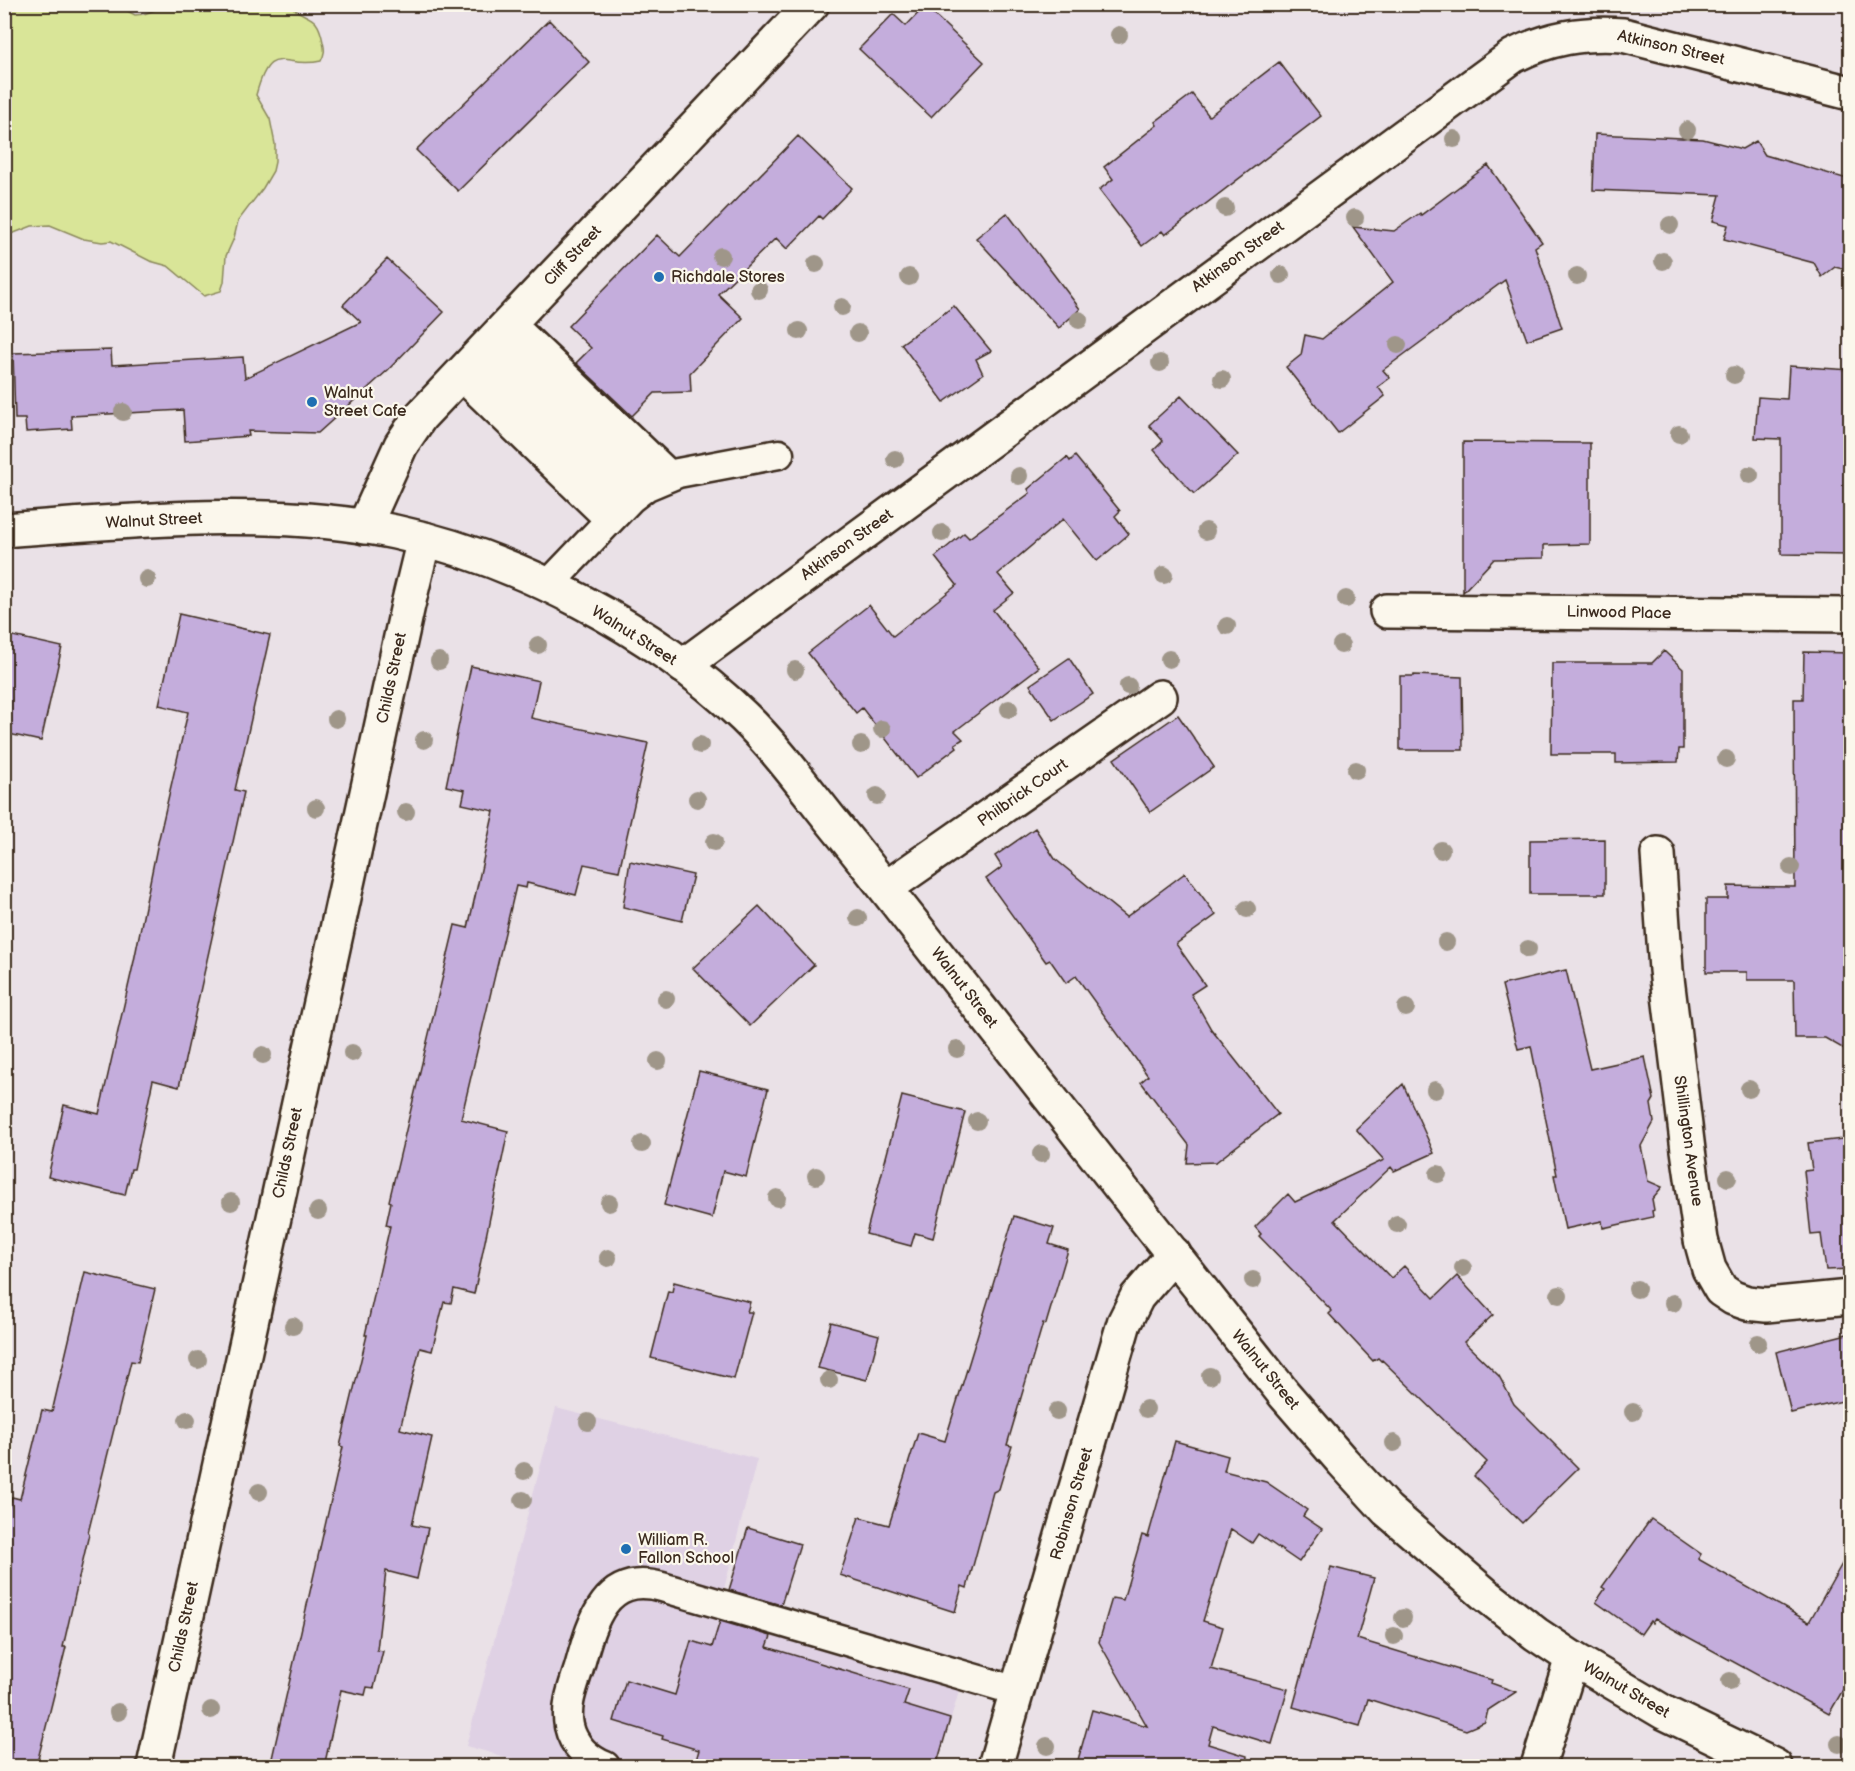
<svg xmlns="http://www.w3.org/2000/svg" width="1855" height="1771" font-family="'Balsamiq Sans',sans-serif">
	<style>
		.built { fill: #dfd1e4 }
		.green { fill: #d9e598; stroke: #8a885b; stroke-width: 1.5 }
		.building { fill: #c4addc; stroke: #3b2a1e; stroke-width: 1.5 }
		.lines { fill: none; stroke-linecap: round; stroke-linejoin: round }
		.lane-casing { stroke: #3b2a1e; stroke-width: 33 }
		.street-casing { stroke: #3b2a1e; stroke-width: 38 }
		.primary-casing { stroke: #3b2a1e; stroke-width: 38 }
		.lane { stroke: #fbf7ec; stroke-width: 28 }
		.street { stroke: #fbf7ec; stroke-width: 33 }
		.primary { stroke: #fbf7ec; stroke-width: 33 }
		.tree { fill: #9f9689 }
		.poi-dot { fill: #1f6fb2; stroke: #fbf7ec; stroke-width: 2 }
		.labels { text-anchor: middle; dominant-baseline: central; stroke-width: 4.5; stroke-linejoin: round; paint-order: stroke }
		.street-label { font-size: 16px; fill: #3b2a1e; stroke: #fbf7ec }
		.poi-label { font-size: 16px; fill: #3b2a1e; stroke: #fbf7ec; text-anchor: start }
	</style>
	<rect width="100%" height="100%" fill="#eae1e7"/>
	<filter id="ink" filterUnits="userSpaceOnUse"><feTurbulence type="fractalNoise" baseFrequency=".0167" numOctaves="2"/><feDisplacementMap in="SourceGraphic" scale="12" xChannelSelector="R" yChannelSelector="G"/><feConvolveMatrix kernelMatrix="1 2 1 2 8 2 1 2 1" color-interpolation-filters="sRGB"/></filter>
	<g filter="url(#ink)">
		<!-- built -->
		<path class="built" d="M556,1408L757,1459L724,1589L968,1661L937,1766H538L466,1746Z"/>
		<!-- green -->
		<path class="green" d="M288,4C307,22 317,11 323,42C325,50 325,53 321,61C283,70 271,39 256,95L270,119L275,144V162L273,171L263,188L238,221L234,238L226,256L224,282L221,291L204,296L168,266L150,261L111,241L102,242L84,239L50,225L32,226L14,233H5V5H116L135,15L144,14L160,8L163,5Z"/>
		<!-- building -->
		<path class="building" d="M925,6L984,62L931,117L859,49L893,14L906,26Z
			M549,20L589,62L458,191L416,150Z
			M1279,62L1321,116L1165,235L1162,231L1142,246L1099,190L1113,179L1104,167L1157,125L1155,122L1192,94L1209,116Z
			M1595,134L1703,139L1742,149L1756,141L1765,155L1851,180V271L1835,267L1822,277L1814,263L1724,239L1728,225L1713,221L1720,195L1593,190Z
			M798,136L852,188L822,219L819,216L787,249L776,238L718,294L743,318L690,373L691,392L655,393L632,416L576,363L591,348L568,326L657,235L680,257Z
			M1488,165L1542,242L1535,247L1562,328L1527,340L1505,280L1383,370L1390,378L1378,387L1385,396L1338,433L1286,367L1301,355L1305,335L1322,339L1393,282L1353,227L1394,231L1420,213L1421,215Z
			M1007,213L1080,309L1059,328L976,238Z
			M387,259L444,312L388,370L318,433L248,431L249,436L185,441L183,410L71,416L72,429L26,432L25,419H15L13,353L111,350L112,365L243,357L245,378L361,322L343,305Z
			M954,306L991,351L976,359L983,374L944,402L901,344Z
			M1789,366L1851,370V555L1781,554V439L1755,438L1758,397L1787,399Z
			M1181,396L1238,455L1194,494L1154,450L1163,441L1149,425Z
			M1463,442L1590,443V544L1544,545V558L1494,559L1463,592Z
			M1075,456L1120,511L1115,516L1129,534L1097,561L1063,519L998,574L1014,593L993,610L1039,667L955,731L963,739L955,744L957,747L916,778L862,708L856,713L808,653L869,605L893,636L957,585L935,557L964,533L969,538L1030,493L1028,489L1067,457L1070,461Z
			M179,614L270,635L235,790L244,792L179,1087L153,1080L134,1169H131L125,1195L48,1177L64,1105L99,1114L134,961L157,847L188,712L159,705Z
			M4,634L62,647L41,741L4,733Z
			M1664,651L1683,669V749H1679L1678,762L1616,763V754H1551L1552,663H1652Z
			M1804,652L1851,653V1053L1825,1038H1795L1794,980H1747V972H1706V899H1728V886L1795,887L1794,699H1803Z
			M1069,658L1093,694L1054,720L1030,685Z
			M471,666L539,681L531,718L648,743L619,871L584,864L576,895L527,883L526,888L516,886L461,1119L508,1131L474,1294L454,1289L451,1303L444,1302L432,1351L420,1348L400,1429L432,1437L412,1525L428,1528L417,1579L386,1571L377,1650L383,1651L374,1688L367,1687L365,1695L341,1690L324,1767H270L343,1447L340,1446L367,1335H365L390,1226L386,1225L391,1202L389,1201L455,925L468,928L494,811L462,804L465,790L446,786Z
			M1414,675L1462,677L1463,750H1400V676H1414Z
			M1178,715L1214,767L1150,812L1114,759Z
			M1035,828L1055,859L1126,917L1185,873L1216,915L1176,944L1205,985L1191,994L1211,1029L1278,1114L1216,1162L1187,1163L1189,1145L1141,1082L1148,1076L1076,976L1066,983L1050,960L1046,962L986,879L1002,867L995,856Z
			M1605,839V894H1530V840Z
			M630,861L693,875L682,921L623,907Z
			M759,906L814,965L750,1026L693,968Z
			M1566,970L1590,1069L1645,1057L1654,1099L1651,1104L1654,1122L1641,1146L1648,1181L1662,1187L1652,1199L1654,1210L1652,1211L1653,1217L1603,1228L1602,1221L1565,1229L1554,1175H1557L1531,1046L1518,1049L1502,985Z
			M699,1071L768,1089L746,1177L723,1171L712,1218L664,1205Z
			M1403,1084L1434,1153L1394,1171L1391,1167L1335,1220L1391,1278L1404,1266L1434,1298L1457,1276L1493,1315L1464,1342L1499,1376L1514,1404L1578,1468L1522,1523L1474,1476L1487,1462L1382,1360L1381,1361L1378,1358L1373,1361L1329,1314L1332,1311L1259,1236L1261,1234L1255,1227L1288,1194L1295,1202L1384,1160L1356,1129Z
			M902,1096L965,1112L933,1238L915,1233L911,1246L866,1234Z
			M1851,1138V1269L1826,1270L1821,1234L1811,1235L1804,1171L1812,1170L1808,1143Z
			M1014,1216L1054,1228L1049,1244L1068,1250L1046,1324L1043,1323L1007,1445L1012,1446L999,1489L993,1492L967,1588L962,1586L955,1612L840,1575L859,1517L889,1525L918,1433L945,1441Z
			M85,1272L155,1289L138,1362L131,1361L88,1533L89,1534L63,1647H66L36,1767H4V1523L12,1497L20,1499L42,1410L52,1412Z
			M674,1282L750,1302L747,1312H752L734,1379L651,1358L668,1291L672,1292Z
			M831,1322L879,1335L867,1380L818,1368Z
			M1851,1333V1399L1791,1413L1776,1352Z
			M1175,1441L1228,1456L1224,1471L1266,1482L1307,1510L1303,1516L1322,1529L1299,1562L1258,1534L1252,1543L1231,1529L1203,1621L1223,1627L1211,1669L1288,1689L1272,1744L1213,1726L1208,1744L1247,1756L1246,1767H1076L1092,1710L1147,1726L1099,1642L1112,1598L1123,1600L1142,1535L1148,1537Z
			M1651,1519L1701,1554L1698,1559L1809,1622L1851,1548V1676L1829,1714L1655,1619L1652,1623L1650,1621L1641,1634L1596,1602L1605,1589L1602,1587Z
			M748,1528L800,1544L781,1605L729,1590Z
			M1331,1567L1374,1578L1357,1639L1492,1680L1491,1683L1516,1692L1488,1710L1485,1722L1466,1730L1368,1699L1360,1726L1293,1707Z
			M720,1621L771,1636L767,1647L909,1690L904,1705L950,1719L936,1767H694L699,1750L662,1739L663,1736L614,1721L626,1680L675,1695L691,1641L712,1647Z"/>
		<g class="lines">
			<!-- lane casing -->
			<g class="lane-casing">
				<path id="lane" d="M510,323L669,475
					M494,339L647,486
					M476,359L626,503
					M460,375L610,520
					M548,585L630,499L647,486L678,473L779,454
					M605,1766C588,1759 573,1745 569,1726C565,1706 573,1687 579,1668C591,1625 603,1571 662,1587L1017,1691"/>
			</g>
			<!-- street casing -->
			<g class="street-casing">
				<path id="street" d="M364,527L401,445L420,417L812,4
					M1387,611L1850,615
					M683,666L1513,56C1549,38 1583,32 1623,35L1850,93
					M1658,854L1666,970L1688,1150L1701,1240L1709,1269L1721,1290L1733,1298L1747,1303L1766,1305L1850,1297
					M886,888L1160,697
					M154,1766L408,605L424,539
					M995,1766L1124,1323L1137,1297L1174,1254
					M1538,1766L1572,1658"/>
			</g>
			<!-- primary casing -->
			<g class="primary-casing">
				<path id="primary" d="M4,530C130,521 271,506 395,532C517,558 654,630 744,717C776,748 802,784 830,819C879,879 926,941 975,1002C1078,1133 1180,1264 1284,1394L1343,1462L1387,1510L1486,1595L1536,1634L1572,1658L1665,1713L1775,1766"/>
			</g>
			<!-- lane -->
			<use href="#lane" class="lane"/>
			<!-- street -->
			<use href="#street" class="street"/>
			<!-- primary -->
			<use href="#primary" class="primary"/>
		</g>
		<!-- trees -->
		<g class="tree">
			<circle cx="1119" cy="35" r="9"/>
			<circle cx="1687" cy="130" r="9"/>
			<circle cx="1454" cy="139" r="9"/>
			<circle cx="1225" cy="208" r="9"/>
			<circle cx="1355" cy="218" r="9"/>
			<circle cx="1670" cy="225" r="9"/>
			<circle cx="721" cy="256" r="9"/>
			<circle cx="1663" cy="261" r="9"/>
			<circle cx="816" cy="264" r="9"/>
			<circle cx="1281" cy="275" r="9"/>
			<circle cx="1577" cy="276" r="9"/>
			<circle cx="909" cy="277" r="9"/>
			<circle cx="759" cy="290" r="9"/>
			<circle cx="842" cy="307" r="9"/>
			<circle cx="1079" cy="320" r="9"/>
			<circle cx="799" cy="331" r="9"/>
			<circle cx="858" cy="333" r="9"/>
			<circle cx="1398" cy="345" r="9"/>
			<circle cx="1160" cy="363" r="9"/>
			<circle cx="1734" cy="375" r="9"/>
			<circle cx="1222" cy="379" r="9"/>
			<circle cx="123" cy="412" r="9"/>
			<circle cx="1679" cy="434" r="9"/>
			<circle cx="895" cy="459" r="9"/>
			<circle cx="1750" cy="475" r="9"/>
			<circle cx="1019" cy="476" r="9"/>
			<circle cx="1206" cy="531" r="9"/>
			<circle cx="942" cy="533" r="9"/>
			<circle cx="1164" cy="575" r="9"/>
			<circle cx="147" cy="579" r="9"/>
			<circle cx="1346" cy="599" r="9"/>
			<circle cx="1227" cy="626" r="9"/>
			<circle cx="538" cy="645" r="9"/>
			<circle cx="1341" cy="645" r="9"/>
			<circle cx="1169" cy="659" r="9"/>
			<circle cx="439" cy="661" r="9"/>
			<circle cx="795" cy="670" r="9"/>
			<circle cx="1128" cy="686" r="9"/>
			<circle cx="1009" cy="709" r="9"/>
			<circle cx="336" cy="719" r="9"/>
			<circle cx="882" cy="729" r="9"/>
			<circle cx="424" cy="740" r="9"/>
			<circle cx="700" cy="745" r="9"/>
			<circle cx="861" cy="745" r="9"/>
			<circle cx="1726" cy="759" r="9"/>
			<circle cx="1356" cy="770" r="9"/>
			<circle cx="877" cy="796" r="9"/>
			<circle cx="697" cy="799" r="9"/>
			<circle cx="316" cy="808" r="9"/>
			<circle cx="406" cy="812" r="9"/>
			<circle cx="714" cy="842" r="9"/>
			<circle cx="1441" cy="850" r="9"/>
			<circle cx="1791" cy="867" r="9"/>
			<circle cx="1247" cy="909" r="9"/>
			<circle cx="858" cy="918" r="9"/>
			<circle cx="1446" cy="942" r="9"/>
			<circle cx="1528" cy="949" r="9"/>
			<circle cx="666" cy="999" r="9"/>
			<circle cx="1406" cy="1008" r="9"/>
			<circle cx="957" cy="1049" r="9"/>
			<circle cx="352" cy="1053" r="9"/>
			<circle cx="263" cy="1055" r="9"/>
			<circle cx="658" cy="1061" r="9"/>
			<circle cx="1749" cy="1089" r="9"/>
			<circle cx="1435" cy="1090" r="9"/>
			<circle cx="977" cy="1121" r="9"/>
			<circle cx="642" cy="1144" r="9"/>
			<circle cx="1041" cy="1154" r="9"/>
			<circle cx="1438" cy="1174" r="9"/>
			<circle cx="816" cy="1176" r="9"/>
			<circle cx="1728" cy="1178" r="9"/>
			<circle cx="777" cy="1198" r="9"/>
			<circle cx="231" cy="1202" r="9"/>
			<circle cx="609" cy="1203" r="9"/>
			<circle cx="318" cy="1211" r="9"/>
			<circle cx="1397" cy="1224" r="9"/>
			<circle cx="608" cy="1258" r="9"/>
			<circle cx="1463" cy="1268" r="9"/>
			<circle cx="1253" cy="1280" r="9"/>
			<circle cx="1637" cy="1289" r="9"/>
			<circle cx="1559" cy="1295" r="9"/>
			<circle cx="1673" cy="1303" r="9"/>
			<circle cx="293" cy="1326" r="9"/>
			<circle cx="1758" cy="1343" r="9"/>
			<circle cx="198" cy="1360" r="9"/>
			<circle cx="1210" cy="1376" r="9"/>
			<circle cx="829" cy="1380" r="9"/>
			<circle cx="1146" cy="1409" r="9"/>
			<circle cx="1057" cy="1411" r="9"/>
			<circle cx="1633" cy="1412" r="9"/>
			<circle cx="187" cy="1420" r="9"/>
			<circle cx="588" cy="1422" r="9"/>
			<circle cx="1394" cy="1443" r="9"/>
			<circle cx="524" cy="1471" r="9"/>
			<circle cx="259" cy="1492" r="9"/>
			<circle cx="523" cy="1500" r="9"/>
			<circle cx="1403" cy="1618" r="9"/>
			<circle cx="1394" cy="1636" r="9"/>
			<circle cx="1730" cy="1681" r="9"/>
			<circle cx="211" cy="1710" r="9"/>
			<circle cx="118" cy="1712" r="9"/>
			<circle cx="1839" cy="1744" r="9"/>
			<circle cx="1047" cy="1746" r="9"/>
		</g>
	</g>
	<!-- markers -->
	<g class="poi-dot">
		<circle cx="659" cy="277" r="6"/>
		<circle cx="312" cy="402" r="6"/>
		<circle cx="626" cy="1549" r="6"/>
	</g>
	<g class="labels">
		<!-- street labels -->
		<g class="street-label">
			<text transform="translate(1671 48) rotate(13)">Atkinson Street</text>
			<text transform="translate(573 256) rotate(-47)">Cliff Street</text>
			<text transform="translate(1238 257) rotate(-36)">Atkinson Street</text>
			<text transform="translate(154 521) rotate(-3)">Walnut Street</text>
			<text transform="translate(847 545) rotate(-36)">Atkinson Street</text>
			<text transform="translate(1619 613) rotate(1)">Linwood Place</text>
			<text transform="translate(634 636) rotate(32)">Walnut Street</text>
			<text transform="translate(392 678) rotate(-78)">Childs Street</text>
			<text transform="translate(1023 793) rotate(-35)">Philbrick Court</text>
			<text transform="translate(964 988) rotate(52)">Walnut Street</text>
			<text transform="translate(1688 1141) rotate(82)">Shillington Avenue</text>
			<text transform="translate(288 1153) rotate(-78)">Childs Street</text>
			<text transform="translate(1265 1370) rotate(51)">Walnut Street</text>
			<text transform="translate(1072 1504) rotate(-74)">Robinson Street</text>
			<text transform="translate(184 1627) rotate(-78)">Childs Street</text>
			<text transform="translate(1626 1690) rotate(30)">Walnut Street</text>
		</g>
		<!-- poi labels -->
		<g class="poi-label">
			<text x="671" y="277">Richdale Stores</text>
			<text x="324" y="393">Walnut<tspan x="324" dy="18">Street Cafe</tspan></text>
			<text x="638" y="1540">William R.<tspan x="638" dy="18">Fallon School</tspan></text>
		</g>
	</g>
	<!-- margin -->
	<rect width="1855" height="1771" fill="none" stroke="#fbf7ec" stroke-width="24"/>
	<rect x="12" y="12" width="1831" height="1747" fill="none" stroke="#3b2a1e" stroke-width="2" filter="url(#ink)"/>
</svg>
